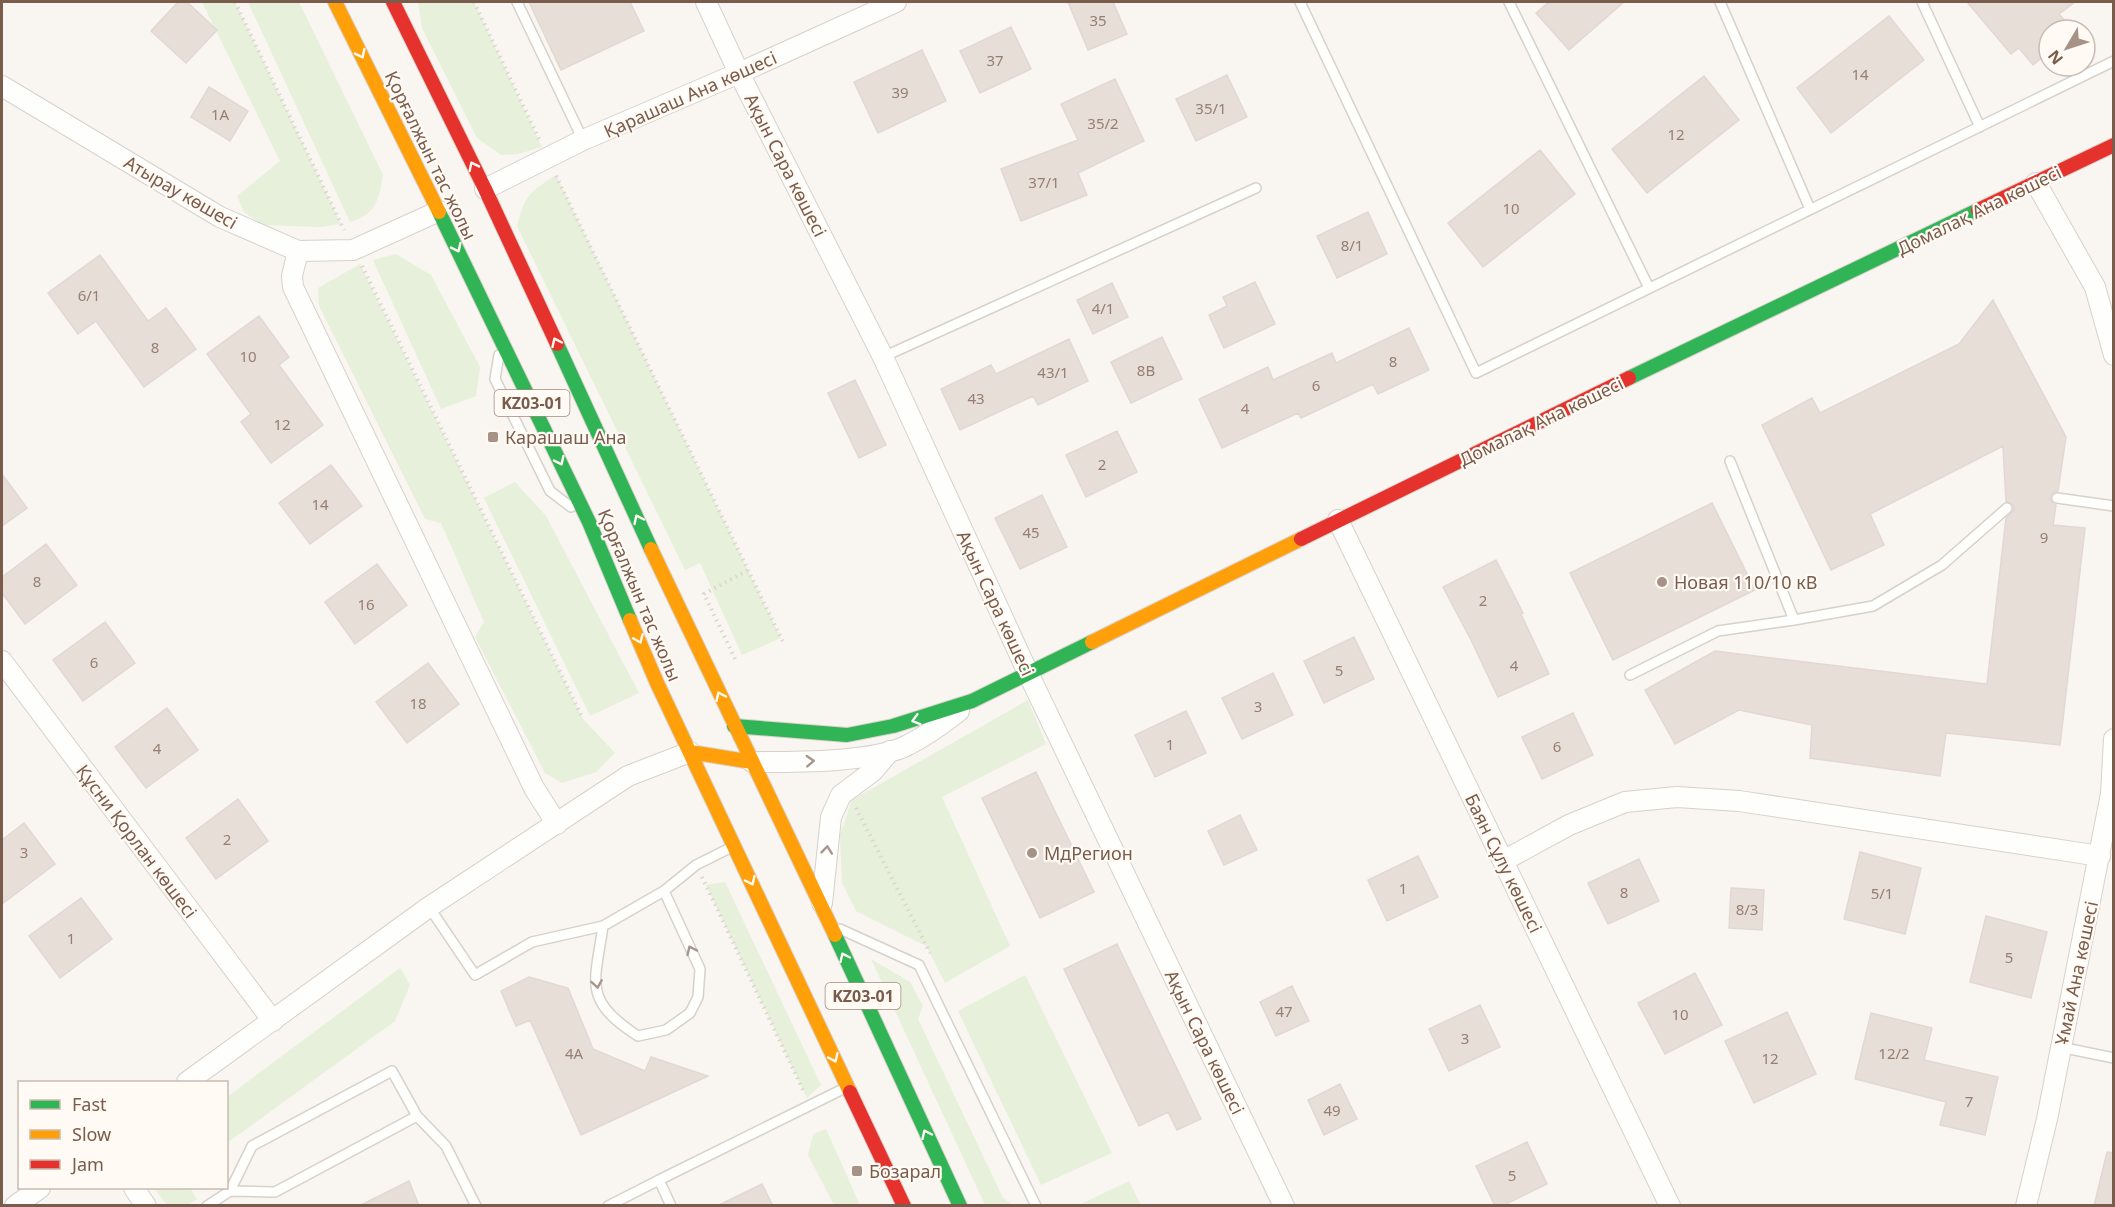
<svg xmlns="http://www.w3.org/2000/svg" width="2115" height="1207" font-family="'Noto Sans',sans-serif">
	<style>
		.green { fill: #e7f0db }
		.building { fill: #e6ded7; stroke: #e2d8d2; stroke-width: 1.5 }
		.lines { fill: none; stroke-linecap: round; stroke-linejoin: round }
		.lane-casing { stroke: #d7d1cb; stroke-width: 12 }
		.street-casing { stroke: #d7d1cb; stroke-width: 22 }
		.fast-casing { stroke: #d9d2cb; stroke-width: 16 }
		.slow-casing { stroke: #d9d2cb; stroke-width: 16 }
		.jam-casing { stroke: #d9d2cb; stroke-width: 16 }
		.path { stroke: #dcd5d0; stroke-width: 4; stroke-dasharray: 1.5 4.5; stroke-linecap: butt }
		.lane { stroke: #fefefd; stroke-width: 9 }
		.street { stroke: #fefefd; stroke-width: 20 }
		.fast { stroke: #30b455; stroke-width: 14 }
		.slow { stroke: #ff9f0a; stroke-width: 14 }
		.jam { stroke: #e5322d; stroke-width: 14 }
		.oneway { stroke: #fffaf3 }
		.oneway2 { stroke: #a8958b }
		.poi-dot { fill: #a69286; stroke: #fffaf3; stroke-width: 2 }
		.labels { text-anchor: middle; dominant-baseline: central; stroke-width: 4.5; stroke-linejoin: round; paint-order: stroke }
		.number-label { font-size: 15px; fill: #977e72 }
		.shield { fill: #fffaf3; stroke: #a28b7f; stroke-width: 1.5 }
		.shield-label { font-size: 16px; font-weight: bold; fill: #7a5c4d }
		.street-label { font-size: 18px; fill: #7a5c4d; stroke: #fffaf3 }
		.poi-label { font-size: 18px; fill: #7a5c4d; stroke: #fffaf3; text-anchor: start }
	</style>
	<rect width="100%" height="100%" fill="#f9f5f0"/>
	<!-- green -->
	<path class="green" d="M202,2H235L341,224L322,227L263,225L244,212L237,196L280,161Z
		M248,2H299L383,175C379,199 376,215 350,222Z
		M418,2H474L542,147L518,154L501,155L477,138L422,28Z
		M556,175L781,638L742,655L700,563L685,570L517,226C525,195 530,192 556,175Z
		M396,254L431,275L480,367L476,396L441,409L373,260Z
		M360,264L583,719L615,753L596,772L562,783L545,773L475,637L484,622L441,523L425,519L319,306L318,288Z
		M515,482L546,516L639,693L590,716L484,498Z
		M1028,700L1046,744L942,797L1010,946L945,983L926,946L856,911L842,883L840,835L852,800Z
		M725,882L821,1085L807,1098L706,885Z
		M871,959L910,982L923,1006L918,1019L1003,1198L1013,1205H985Z
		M400,968L410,985L395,1021L227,1143V1097Z
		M1025,975L1112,1153L1041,1185L958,1011Z
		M826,1129L860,1205H834L808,1155L813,1134Z
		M1129,1181L1141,1205H1079Z
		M154,1188H190L197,1199L188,1205H167Z"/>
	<!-- building -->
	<path class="building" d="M178,2H187L217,30L186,63L151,31Z
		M529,2H630L644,31L561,70Z
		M1068,2H1113L1127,34L1088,50Z
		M1549,2H1624L1569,50L1536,13Z
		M1967,2H2075L2059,14L2073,30H2049V52L2033,65L2019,48L2011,54Z
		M1889,16L1924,60L1831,133L1797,88Z
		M1011,27L1031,69L980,93L960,51Z
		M922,50L946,101L878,133L854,82Z
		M1227,75L1247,117L1196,141L1176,99Z
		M1704,76L1739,120L1647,193L1612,149Z
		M1115,79L1144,141L1078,173L1087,195L1021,221L1001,169L1078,140L1061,104Z
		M209,87L248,111L230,141L191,117Z
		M1540,150L1575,194L1483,267L1448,223Z
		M1368,212L1387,254L1337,278L1317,236Z
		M100,255L148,321L166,308L196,349L144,387L96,321L78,334L48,293Z
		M1255,282L1275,324L1224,348L1209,315L1227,306L1223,297Z
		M1112,283L1128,317L1093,334L1077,300Z
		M1993,300L2066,437L2058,491L2054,492L2050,496L2051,501L2056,505L2053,525L2085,528L2060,745L1946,733L1940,776L1810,758L1812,725L1739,710L1675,744L1645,690L1715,651L1987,684L2006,518L2014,510L2012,504L2006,501L2003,446L1870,514L1884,545L1831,570L1762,425L1812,398L1820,413L1959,344Z
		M259,316L289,357L279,365L323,425L271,463L241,422L251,414L207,354Z
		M1409,328L1429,370L1378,394L1373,384L1301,418L1298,413L1222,448L1199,399L1268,367L1273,380L1332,353L1336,363Z
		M1162,337L1182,379L1131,403L1111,362Z
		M1069,339L1088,381L1038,405L1033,396L960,430L941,389L991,365L996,374Z
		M855,380L886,445L859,458L828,393Z
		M1117,431L1137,472L1086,497L1066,455Z
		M331,465L362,506L310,544L279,503Z
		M2,474L27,508L2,526Z
		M1042,495L1067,547L1020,569L995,518Z
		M1712,503L1755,590L1613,660L1570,573Z
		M46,544L77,585L25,624L2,593V577Z
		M1496,560L1523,613L1521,614L1549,674L1498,697L1471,640L1443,587Z
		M377,564L407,605L355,644L325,602Z
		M105,622L135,663L83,701L53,660Z
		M1354,637L1374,679L1324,703L1304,661Z
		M428,663L459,704L407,743L376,702Z
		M1273,673L1293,715L1242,739L1222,698Z
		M167,708L198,750L146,788L115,747Z
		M1186,711L1206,753L1155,777L1135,735Z
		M1573,713L1593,755L1542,779L1522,737Z
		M1036,772L1094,892L1040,918L982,798Z
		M238,799L268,841L216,879L186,838Z
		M1240,815L1257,850L1224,865L1208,831Z
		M24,823L55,864L2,904V840Z
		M1860,852L1921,868L1905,934L1844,919Z
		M1418,856L1438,897L1387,921L1368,880Z
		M1639,859L1659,901L1608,924L1588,883Z
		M1731,888L1764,890L1762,930L1729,928Z
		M81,898L112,939L60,978L29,936Z
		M1986,916L2047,932L2031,998L1970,982Z
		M1117,944L1201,1119L1177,1130L1168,1112L1139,1126L1064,969Z
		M1695,973L1722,1025L1665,1054L1638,1003Z
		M529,977L568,988L593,1049L645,1071L651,1057L708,1076L581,1135L530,1020L516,1026L501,991Z
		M1292,986L1309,1021L1276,1036L1260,1002Z
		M1480,1005L1500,1047L1449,1071L1429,1029Z
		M1787,1012L1816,1074L1754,1103L1725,1041Z
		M1871,1013L1932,1028L1924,1060L1998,1077L1985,1135L1940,1125L1946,1102L1855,1079Z
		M1340,1084L1357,1119L1324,1135L1308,1100Z
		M1527,1142L1547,1184L1502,1206H1495L1476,1166Z
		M2107,1152L2114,1153V1206H2094Z
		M409,1181L419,1206H359Z
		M762,1184L773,1206H717Z"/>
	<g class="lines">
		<!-- lane casing -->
		<g class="lane-casing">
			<path id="lane" d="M517,2L583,140
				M1300,2L1476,373L2114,61
				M1509,2L1649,288
				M1720,2L1810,209
				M1922,2L1980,127
				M499,355L495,379L550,491L571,507
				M883,357L1256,188
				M1730,461L1794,620L1873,606L1942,565L2007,508
				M2057,498L2114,506
				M1630,675L1718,631L1794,620
				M429,907L475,975L532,942L603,926L664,891L696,865L730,848
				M603,926C595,983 582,1000 638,1036L666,1030L690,1013L698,997L700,969L664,891
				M840,929L919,965L1036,1206
				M2060,1047L2114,1058
				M417,1116L446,1146L476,1206
				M207,1206L230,1191L252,1146L392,1071L417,1116L275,1192L230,1191
				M608,1206L659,1180
				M671,1206L659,1180L843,1089"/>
		</g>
		<!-- street casing -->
		<g class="street-casing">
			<path id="street" d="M706,2L739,73L883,357L1029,675L1284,1206
				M2,86L220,217L298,251L353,250L439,211
				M2036,183L2095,287L2114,355
				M485,189L583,140L739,73L896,2
				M298,251L292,276L293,287L534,788L557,824
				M1338,520L1670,1206
				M2,661L273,1021
				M752,762C792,762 874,763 908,745C926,736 944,723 959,711
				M1503,861L1569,825L1625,802L1677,797L1739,801L2100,856
				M822,903L831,817L841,795L873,771L890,751
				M187,1082L429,907L628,776L690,752
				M134,1188L146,1206
				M15,1206L40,1188
				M2026,1206L2047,1119L2111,794L2114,739"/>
		</g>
		<!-- fast casing -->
		<g class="fast-casing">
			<path id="fast" d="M439,212L589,522L630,620
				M557,344L651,549
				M1629,378L1978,210
				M734,726L847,735L893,726L972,701L1092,642
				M835,935L960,1206"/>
		</g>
		<!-- slow casing -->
		<g class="slow-casing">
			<path id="slow" d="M335,2L439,212
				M651,549L835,935
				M630,620L657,683L850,1092
				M1092,642L1301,539
				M690,752L752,762"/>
		</g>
		<!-- jam casing -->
		<g class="jam-casing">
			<path id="jam" d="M393,2L485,189L557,344
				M1978,210L2114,145
				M1301,539L1629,378
				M850,1092L904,1206"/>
		</g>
		<!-- path -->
		<path class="path" d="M235,2L344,230
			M474,2L539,139
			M556,176L784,644
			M362,266L583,719
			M735,659L704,594L748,570
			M856,808L930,953
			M702,877L804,1092"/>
		<!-- lane -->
		<use href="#lane" class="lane"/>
		<!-- street -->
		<use href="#street" class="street"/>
		<!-- fast -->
		<use href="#fast" class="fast"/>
		<!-- slow -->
		<use href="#slow" class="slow"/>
		<!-- jam -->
		<use href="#jam" class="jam"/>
	</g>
	<!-- one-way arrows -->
	<defs><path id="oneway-chevron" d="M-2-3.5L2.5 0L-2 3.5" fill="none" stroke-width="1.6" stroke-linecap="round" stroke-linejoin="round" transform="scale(1.5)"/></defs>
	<g class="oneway">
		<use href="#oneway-chevron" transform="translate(361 54) rotate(64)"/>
		<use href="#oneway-chevron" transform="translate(473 166) rotate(-116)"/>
		<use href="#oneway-chevron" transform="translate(457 248) rotate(64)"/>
		<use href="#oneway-chevron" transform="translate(556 342) rotate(-115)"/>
		<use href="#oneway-chevron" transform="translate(560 461) rotate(64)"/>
		<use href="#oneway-chevron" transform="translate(638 519) rotate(-115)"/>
		<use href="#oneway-chevron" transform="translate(639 639) rotate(67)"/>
		<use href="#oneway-chevron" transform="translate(720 696) rotate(-115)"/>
		<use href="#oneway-chevron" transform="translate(916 720) rotate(164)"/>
		<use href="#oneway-chevron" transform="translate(751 881) rotate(65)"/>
		<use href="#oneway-chevron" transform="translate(844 957) rotate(-115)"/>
		<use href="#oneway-chevron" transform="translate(834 1058) rotate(65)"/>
		<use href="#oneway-chevron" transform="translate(926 1134) rotate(-115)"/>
	</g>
	<g class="oneway2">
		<use href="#oneway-chevron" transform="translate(810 761) rotate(-3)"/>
		<use href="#oneway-chevron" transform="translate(827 850) rotate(-84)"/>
		<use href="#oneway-chevron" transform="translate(691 950) rotate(-115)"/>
		<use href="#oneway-chevron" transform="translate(597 984) rotate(81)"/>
	</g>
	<!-- markers -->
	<g class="poi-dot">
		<rect x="487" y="431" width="12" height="12" rx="3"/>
		<circle cx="1662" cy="582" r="6"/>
		<circle cx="1032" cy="853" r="6"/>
		<rect x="851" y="1165" width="12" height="12" rx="3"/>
	</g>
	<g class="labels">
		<!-- number labels -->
		<g class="number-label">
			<text x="1098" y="20">35</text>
			<text x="995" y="60">37</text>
			<text x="1860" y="74">14</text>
			<text x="900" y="92">39</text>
			<text x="1211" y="108">35/1</text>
			<text x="220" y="114">1А</text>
			<text x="1103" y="123">35/2</text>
			<text x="1676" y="134">12</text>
			<text x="1044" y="182">37/1</text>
			<text x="1511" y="208">10</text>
			<text x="1352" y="245">8/1</text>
			<text x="89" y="295">6/1</text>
			<text x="1103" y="308">4/1</text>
			<text x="155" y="347">8</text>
			<text x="248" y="356">10</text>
			<text x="1393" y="361">8</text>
			<text x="1146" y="370">8В</text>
			<text x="1053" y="372">43/1</text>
			<text x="1316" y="385">6</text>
			<text x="976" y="398">43</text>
			<text x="1245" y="408">4</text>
			<text x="282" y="424">12</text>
			<text x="1102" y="464">2</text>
			<text x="320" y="504">14</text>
			<text x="1031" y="532">45</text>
			<text x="2044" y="537">9</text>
			<text x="37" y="581">8</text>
			<text x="1483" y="600">2</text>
			<text x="366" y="604">16</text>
			<text x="94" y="662">6</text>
			<text x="1514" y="665">4</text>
			<text x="1339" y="670">5</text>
			<text x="418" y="703">18</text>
			<text x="1258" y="706">3</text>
			<text x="1170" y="744">1</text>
			<text x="1557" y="746">6</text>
			<text x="157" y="748">4</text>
			<text x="227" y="839">2</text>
			<text x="24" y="852">3</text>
			<text x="1403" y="888">1</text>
			<text x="1624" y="892">8</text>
			<text x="1882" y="893">5/1</text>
			<text x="1747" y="909">8/3</text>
			<text x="71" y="938">1</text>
			<text x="2009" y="957">5</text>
			<text x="1284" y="1011">47</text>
			<text x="1680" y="1014">10</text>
			<text x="1465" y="1038">3</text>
			<text x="574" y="1053">4А</text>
			<text x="1894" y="1053">12/2</text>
			<text x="1770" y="1058">12</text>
			<text x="1969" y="1101">7</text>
			<text x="1332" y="1110">49</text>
			<text x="1512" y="1175">5</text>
		</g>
		<!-- shield labels -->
		<g class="shield">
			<rect x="494.5" y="390" width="75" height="26" rx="4.5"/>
			<rect x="825.5" y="983" width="75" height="26" rx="4.5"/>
		</g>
		<g class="shield-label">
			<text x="532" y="403">KZ03-01</text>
			<text x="863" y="996">KZ03-01</text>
		</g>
		<!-- street labels -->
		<g class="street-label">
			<text transform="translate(690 94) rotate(-24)">Қарашаш Ана көшесі</text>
			<text transform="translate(431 155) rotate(64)">Қорғалжын тас жолы</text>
			<text transform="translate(786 165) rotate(63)">Ақын Сара көшесі</text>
			<text transform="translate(181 192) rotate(30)">Атырау көшесі</text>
			<text transform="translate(1979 210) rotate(-26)">Домалақ Ана көшесі</text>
			<text transform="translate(1541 421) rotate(-26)">Домалақ Ана көшесі</text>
			<text transform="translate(640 595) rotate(67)">Қорғалжын тас жолы</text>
			<text transform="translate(996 603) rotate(65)">Ақын Сара көшесі</text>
			<text transform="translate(137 841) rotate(53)">Құсни Қорлан көшесі</text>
			<text transform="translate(1504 863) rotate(64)">Баян Сұлу көшесі</text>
			<text transform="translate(2076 973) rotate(-78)">Ұмай Ана көшесі</text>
			<text transform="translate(1205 1042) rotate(64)">Ақын Сара көшесі</text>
		</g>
		<!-- poi labels -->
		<g class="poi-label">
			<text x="505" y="437">Карашаш Ана</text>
			<text x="1674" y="582">Новая 110/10 кВ</text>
			<text x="1044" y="853">МдРегион</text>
			<text x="869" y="1171">Бозарал</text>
		</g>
	</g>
	<!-- border -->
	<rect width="2115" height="1207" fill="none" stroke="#7a5c4d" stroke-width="6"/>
	<!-- legend -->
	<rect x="18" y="1081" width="210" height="108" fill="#fffaf3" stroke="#cabbb1" stroke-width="1.5"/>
	<rect x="30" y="1100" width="30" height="9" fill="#30b455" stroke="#cabbb1" stroke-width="1.5"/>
	<text x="72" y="1111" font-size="18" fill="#7a5c4d">Fast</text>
	<rect x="30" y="1130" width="30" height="9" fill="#ff9f0a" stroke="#cabbb1" stroke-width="1.5"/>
	<text x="72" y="1141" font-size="18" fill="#7a5c4d">Slow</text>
	<rect x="30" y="1160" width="30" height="9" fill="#e5322d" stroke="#cabbb1" stroke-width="1.5"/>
	<text x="72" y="1171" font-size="18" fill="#7a5c4d">Jam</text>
	<!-- north arrow -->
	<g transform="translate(2067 48) rotate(231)"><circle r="28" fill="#fffaf3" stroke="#cabbb1" stroke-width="1.5"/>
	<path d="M0-4.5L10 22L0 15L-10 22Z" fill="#a69286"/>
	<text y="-9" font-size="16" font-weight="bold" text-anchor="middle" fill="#7a5c4d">N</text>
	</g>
</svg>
